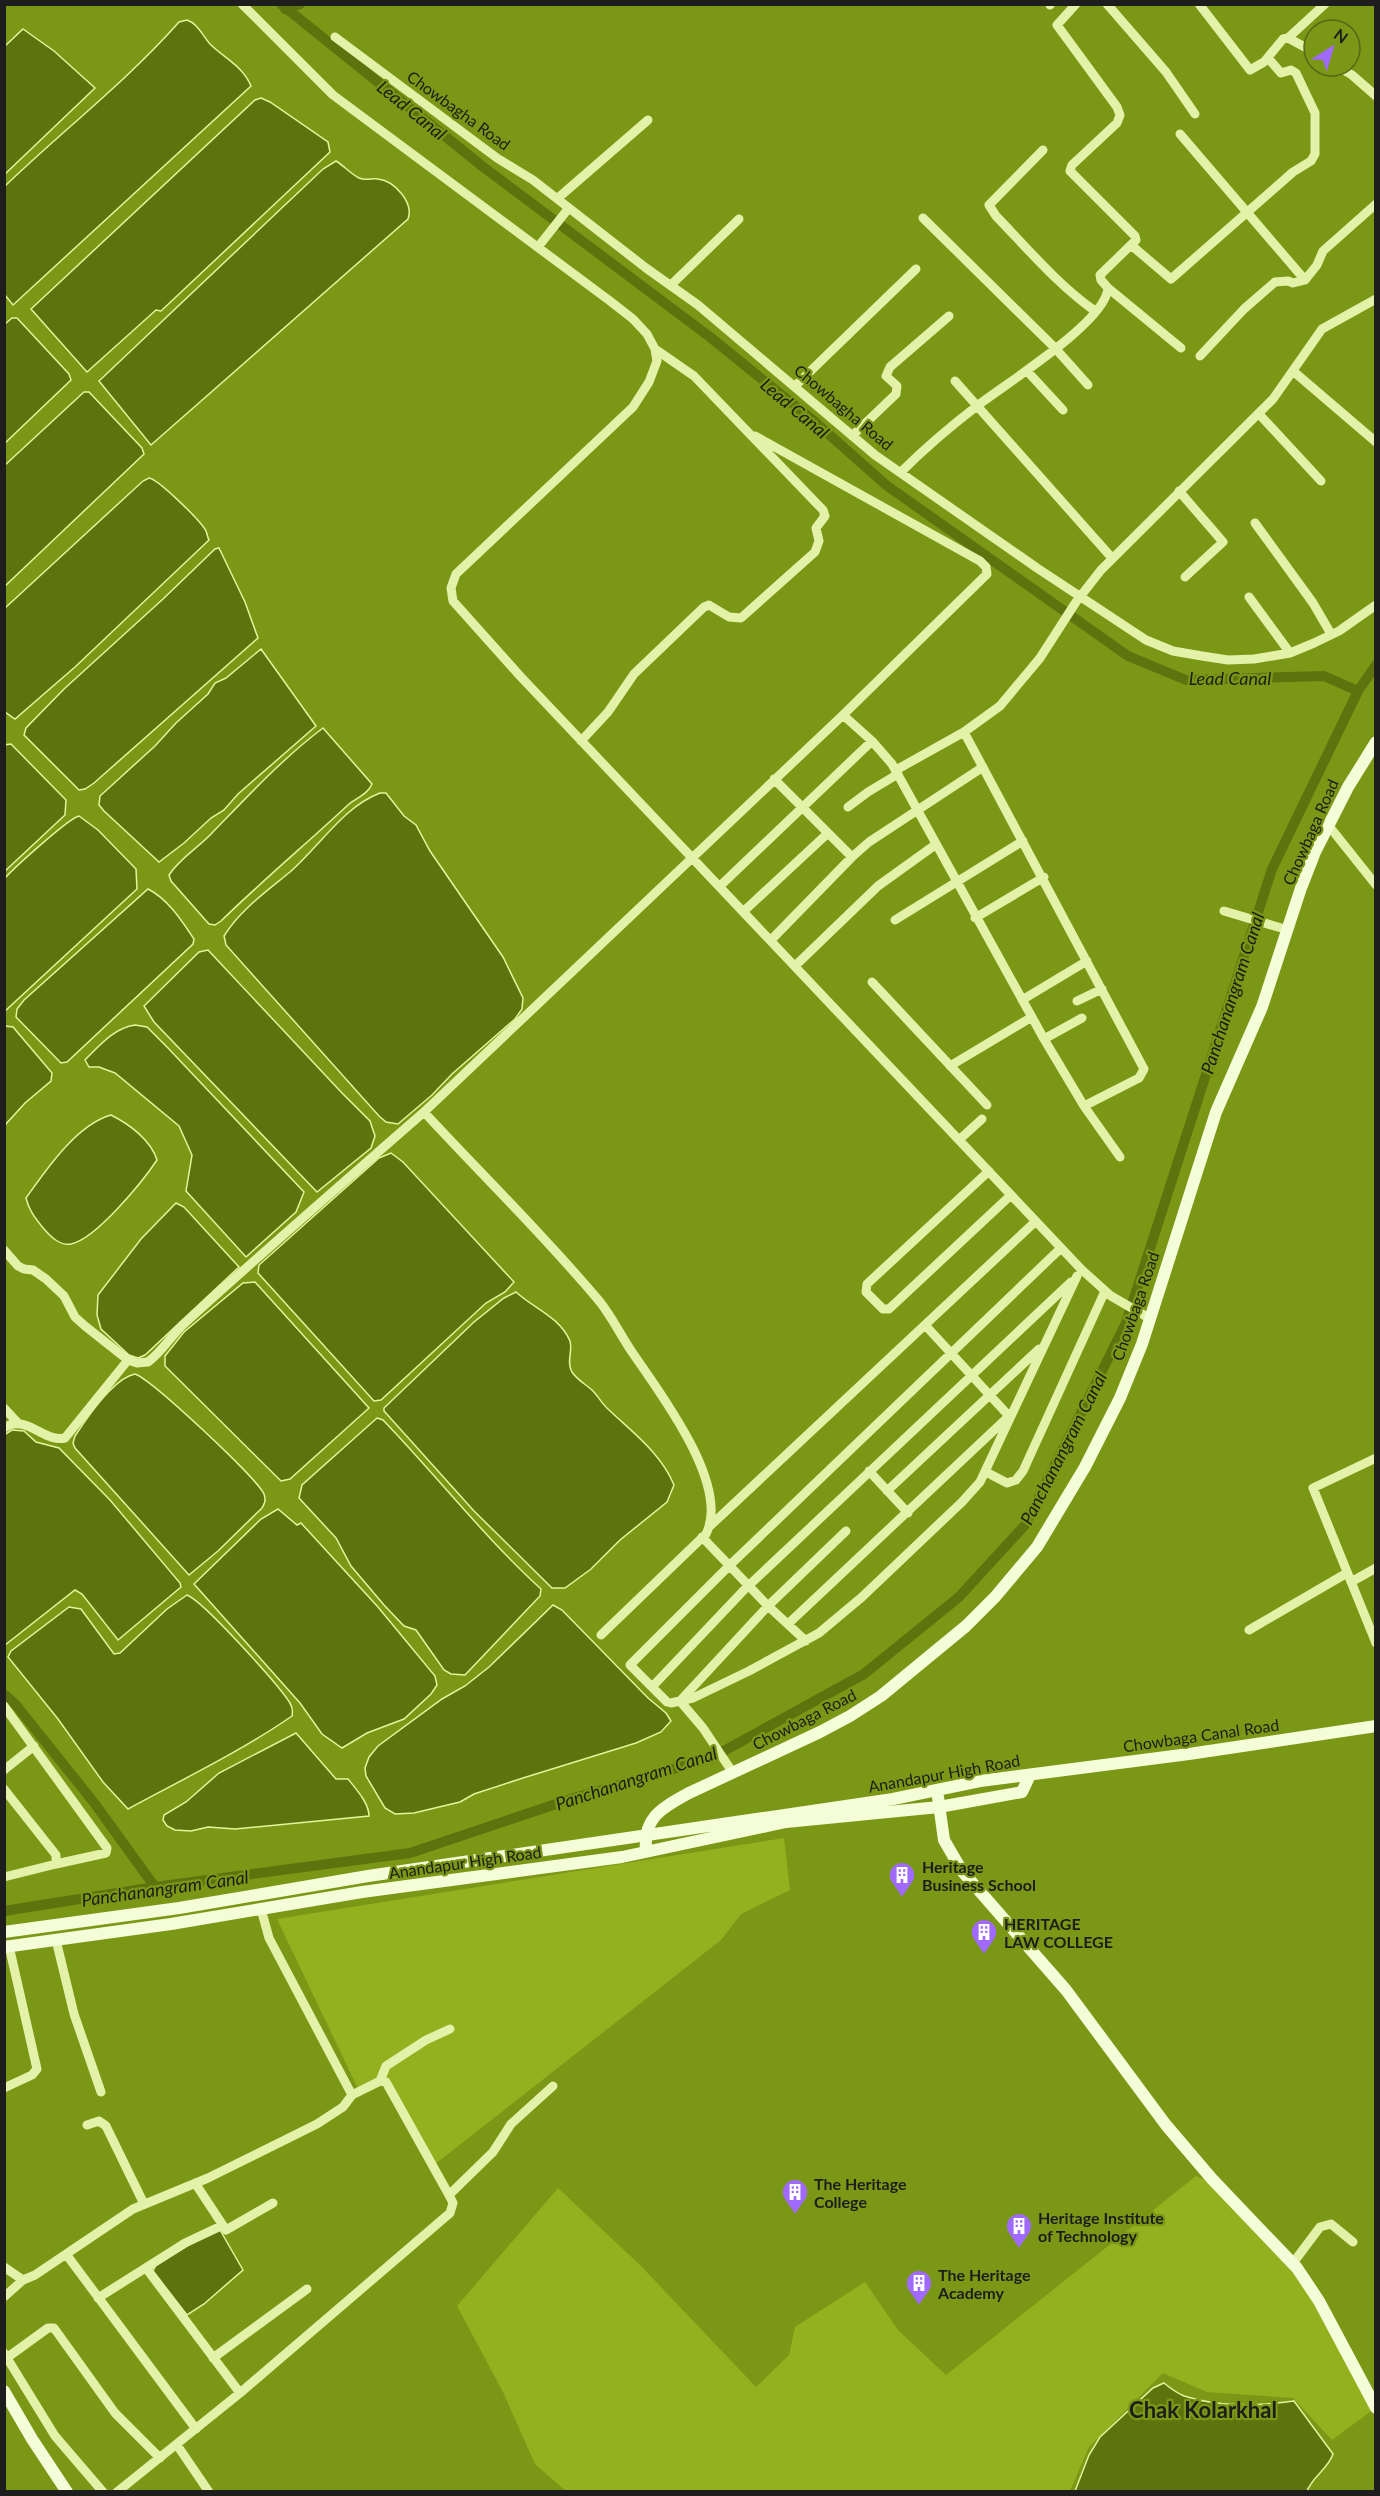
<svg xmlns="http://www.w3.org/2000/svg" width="1380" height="2496" font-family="Lato,sans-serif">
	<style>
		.green { fill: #93b11f }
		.water { fill: #5d740e; stroke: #e3f49b; stroke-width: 1.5 }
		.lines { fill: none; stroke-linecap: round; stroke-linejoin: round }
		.canal { stroke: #5d740e; stroke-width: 10 }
		.street { stroke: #e3f1a9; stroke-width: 9 }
		.secondary { stroke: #f4fcd8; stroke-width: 12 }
		.labels { text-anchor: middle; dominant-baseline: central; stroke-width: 4.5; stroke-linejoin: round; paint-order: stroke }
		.street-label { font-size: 16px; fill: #1d1d1d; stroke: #7b9716 }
		.poi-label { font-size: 16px; font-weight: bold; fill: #1d1d1d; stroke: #7b9716; text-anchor: start }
		.water-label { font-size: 18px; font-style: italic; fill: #1c1d19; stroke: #7b9716 }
		.district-label { font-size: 22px; font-weight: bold; fill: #1d1d1d; stroke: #7b9716 }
	</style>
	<rect width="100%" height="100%" fill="#7b9716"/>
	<!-- green -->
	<path class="green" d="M784,1838L790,1890L741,1914L721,1940L434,2165L388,2083L361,2095L277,1919Z
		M1196,2176L1222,2187L1306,2274L1374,2409L1332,2440L1293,2398L1207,2392L1163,2373L1089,2447L1070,2491H566L535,2464L503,2392L457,2306L558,2188L640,2265L756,2387L789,2355L795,2327L865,2282L898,2330L946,2375Z"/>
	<!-- water -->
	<path class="water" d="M187,20C197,23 203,36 210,44C224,58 243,66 251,86L13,305L5,295V186C62,131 126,82 179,22Z
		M23,29L54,51L95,88L5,174V46Z
		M261,98L270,102L328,142L330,152L161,311L156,310L87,372L31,309L255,100Z
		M336,161C344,166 351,174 359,178C366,181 371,178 378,179C395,181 414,203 408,219L151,445L99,381L323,169Z
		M12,318H17L69,374L71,380L5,443V324Z
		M84,392H89L142,448L144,454L5,586V465Z
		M149,478C158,479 201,521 206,531C207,533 208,539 209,540L75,667L15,719L5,712V608L143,481Z
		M219,548L245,602L258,638L94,783L85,789L79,790L24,735L26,728L64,689L163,599L215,549Z
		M261,649L316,726L238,794L224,810L211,818L184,843L159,862L104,811L99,805L100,796L155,746L176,723L208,694L215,683L226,678Z
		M323,728L372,784C368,794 356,798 348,805C306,844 262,881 221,921L215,925L209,924L171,881L169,875C180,858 198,848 212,833C247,797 283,758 323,728Z
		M11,744L66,800L65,815L5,871L4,745Z
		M380,793H386L404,816L416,825L430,851L503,957L523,998L522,1009L515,1019L452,1074L432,1095L398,1124L386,1122L379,1116L226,945L224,936C240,910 267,891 290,872C320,846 343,807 380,793Z
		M79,816L98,830L136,869L137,889L5,1011V878C15,867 69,818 79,816Z
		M148,889C168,899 182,921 194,939L193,944L67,1062L61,1063L16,1017L17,1009L24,1000Z
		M208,950L342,1093L370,1121L375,1136L371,1148L317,1192L154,1022L144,1006L199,952Z
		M135,1025L147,1027L168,1048L304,1192L296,1212L246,1257L186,1191L192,1155L179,1126L115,1073L99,1067H89L85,1060C100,1045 114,1028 135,1025Z
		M5,1026L13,1027L52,1073L51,1081L25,1103L5,1125Z
		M111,1115C129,1124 151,1140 157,1160C143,1181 96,1239 71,1244C60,1246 51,1237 44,1229C36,1219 29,1211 26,1198C46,1170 76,1125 111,1115Z
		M391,1153L403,1162L514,1282L505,1292L486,1303L381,1400L374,1401L258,1273L259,1265L379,1158Z
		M176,1203L184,1207L239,1267L145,1355L138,1358L129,1355L101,1329L97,1315L98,1295L141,1239Z
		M255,1282L369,1408L290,1479L281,1481L165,1366V1356L184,1332L243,1283Z
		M516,1292C533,1308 560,1317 570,1341C573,1351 566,1362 572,1372C577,1380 587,1385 593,1391C598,1396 602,1404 608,1409C632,1432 661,1453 674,1485L667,1502L620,1540L591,1569L565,1588H552L474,1511L384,1411V1408L474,1322L504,1298Z
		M135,1374C152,1380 257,1478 264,1494C266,1500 265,1503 262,1508L218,1551L189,1575L75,1448L73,1443L75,1436C86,1419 114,1378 135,1374Z
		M377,1418L383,1420C437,1476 484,1537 541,1589L540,1596L465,1675L451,1674L444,1670L416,1630L404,1626L384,1605L351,1566L336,1538L299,1498L302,1485Z
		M12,1430L24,1431L36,1442L59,1448L110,1500L180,1583L181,1587L118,1640L82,1594L75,1590L5,1645L4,1435Z
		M278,1509L297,1525L301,1523L378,1607L435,1676L437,1685L431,1694L404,1719L367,1733L342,1748L322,1734L300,1703L194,1584L261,1519Z
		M187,1595C203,1601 279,1685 290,1703C293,1708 293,1711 292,1716C240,1752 183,1779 128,1809L103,1782L58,1719L8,1657L11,1651L69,1607L81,1609L114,1654L120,1653L167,1609Z
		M553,1605L562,1610L648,1698L666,1713L671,1721L661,1732L636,1743L523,1778L474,1794L460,1802L414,1813L395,1814L385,1808L366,1776L365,1768L369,1757L378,1746L442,1699L465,1686L489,1667Z
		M296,1733L336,1779H348C356,1789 369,1803 369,1816L235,1829L208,1827L191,1831L175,1830L167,1826L163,1820L164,1815L186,1802L219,1773Z
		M220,2230L243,2270L204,2304L187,2315L153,2271L156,2265L195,2241Z
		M1164,2383C1170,2388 1177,2393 1184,2396C1218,2407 1260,2406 1294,2401L1333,2454C1328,2469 1313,2476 1307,2491H1075L1089,2455L1100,2437L1153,2388Z"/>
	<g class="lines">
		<!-- canal -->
		<path class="canal" d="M281,4L482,166L710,337L815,422L886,485L1128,656L1186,680L1324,676L1358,691
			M285,9L300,4
			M4,1694L16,1705L95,1804L155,1887
			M4,1911L155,1887L410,1853L574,1798L711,1758L864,1674L959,1597L1025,1525L1126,1323L1272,869L1358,691L1376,665"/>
		<!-- street -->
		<path class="street" d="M242,4L333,95L610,301L633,319L647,334L655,349L657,361L649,382L633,407L456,574L451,588L453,601L521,677L1082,1270L1111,1296L1149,1318
			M1050,4V5
			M1107,4L1166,72L1195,114
			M1199,4L1250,70L1264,62L1283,39L1288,38L1314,52
			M335,37L497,158L533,180L646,268L698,305L875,455L1037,568L1146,640L1173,651L1202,656L1228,660L1254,659L1290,653L1314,643L1339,631L1376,605
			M1288,38L1325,4
			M1337,66L1352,75L1376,96
			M1180,134L1305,280
			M1043,150L989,205L996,216C1028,249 1058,285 1095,311
			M558,198L648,120
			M923,218L1055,348L1088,385
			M1131,245L1171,279L1293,172L1311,161L1315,154V113L1296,73L1291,70L1281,73L1268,58
			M538,247L568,209
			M671,285L739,219
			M1108,288L1181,348
			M1200,356L1244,309L1275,282L1288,281L1293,283L1305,280L1317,265L1323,251L1376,204
			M1027,371L1063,410
			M1293,371L1376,442
			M955,381L1112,558
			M795,386L916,269
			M1259,414L1321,481
			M755,436L980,561L986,567L987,574L843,715
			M852,436L896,394L897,386L886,376L890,367L949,316
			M901,472C925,448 951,426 977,406C1005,384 1106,322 1108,288L1101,280L1100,275L1136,240L1135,236L1070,171L1072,165L1117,123L1120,115L1117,107L1057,25L1076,4
			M1179,491L1223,542L1185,577
			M1255,523L1313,603L1331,634
			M1249,597L1290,653
			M964,732L1144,1069L1139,1078L1084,1106
			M581,741L608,712L634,674L704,607L709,605L729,617L741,618L815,552L819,541L816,528L825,516L823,510L694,376L655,349
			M896,770L964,732L1000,706L1040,658L1076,602L1101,570L1273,399L1322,329L1376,299
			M774,779L852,857
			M848,807L868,792L898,774
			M1329,826L1376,885
			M720,886L872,741
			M744,911L828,833
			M1224,911L1288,930
			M975,918L1044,877
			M895,920L1023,841
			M771,940L852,857L869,842L983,767
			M795,966L878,886L935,845
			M872,982L987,1105
			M1022,1000L1087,961
			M1077,1001L1102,989
			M1044,1039L1082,1018
			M950,1066L1032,1017
			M424,1112C482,1175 545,1236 600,1302C612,1317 621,1336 632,1352C659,1392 731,1485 706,1534L601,1635
			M960,1139L982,1119
			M989,1171L867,1284L866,1292L883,1309H889L1011,1195
			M1061,1248L730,1565L630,1665L667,1702L671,1703L693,1698L749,1671L819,1633L862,1597L962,1502L980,1482L1077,1276
			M4,1250L18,1266L24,1269L33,1270L46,1279L64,1296L75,1317L85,1326L128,1360L137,1363L148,1362C163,1351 172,1334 186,1322C264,1251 344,1182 424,1112L843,715L872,741L892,764L1044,1039L1084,1106L1120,1157
			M925,1325L1009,1416
			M4,1408L18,1423
			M4,1428C26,1413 44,1443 65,1438L128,1360
			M1376,1458L1313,1488L1376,1643
			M869,1471L908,1513
			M986,1472L1007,1483L1016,1480L1023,1471L1105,1291
			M887,1491L1039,1349
			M710,1526L1036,1221
			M702,1537L768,1606L806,1641
			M1351,1582L1376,1568
			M788,1624L1007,1418
			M1249,1630L1347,1573
			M652,1687L744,1590L1071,1282
			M4,1706L107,1848L106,1853L56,1864
			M4,1770L34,1746
			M733,1773L703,1728L680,1701L768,1606L846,1531
			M4,1789L56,1855V1864L4,1877
			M56,1940L74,2014L101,2092
			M380,2081L386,2066L426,2040L450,2029
			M4,2088L32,2075L37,2069L9,1946
			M352,2095L380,2081L386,2082L449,2195
			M87,2125L99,2121L106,2126L144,2204
			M195,2183L226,2230L273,2203
			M66,2254L196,2429
			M1293,2263L1320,2227L1331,2224L1353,2242
			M4,2267L23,2280L35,2275L133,2209L208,2178L317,2124L343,2107L352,2095L269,1938L261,1909
			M146,2268L240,2393
			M4,2297L23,2280
			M98,2298L185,2243L221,2226
			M4,2353L55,2436L103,2492
			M8,2357L48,2328H54L115,2413L160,2458
			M213,2358L307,2289
			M177,2445L209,2492
			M117,2492L240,2393L450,2213L453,2203L449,2195L493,2152L511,2124L553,2086"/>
		<!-- secondary -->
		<path class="secondary" d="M937,1790L944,1840L962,1871L1066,1990L1166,2125L1212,2179L1297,2268L1319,2301L1376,2408
			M646,1851C643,1817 662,1808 689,1793L820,1732L850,1716L881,1696L966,1626L995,1597L1037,1547L1085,1467L1120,1398L1142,1344L1216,1112L1262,1007L1301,888L1315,852L1348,787L1376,742
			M4,1932L179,1908L368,1876L893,1799L980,1781L1189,1754L1376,1726
			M4,1947L171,1924L362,1892L622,1857L786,1822L939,1807L1022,1792L1030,1775
			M4,2391L32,2439L67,2492"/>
	</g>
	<!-- icons -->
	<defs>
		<g id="building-pin" transform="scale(1.35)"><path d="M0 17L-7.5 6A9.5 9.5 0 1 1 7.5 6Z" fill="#a069ff" stroke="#7b9716"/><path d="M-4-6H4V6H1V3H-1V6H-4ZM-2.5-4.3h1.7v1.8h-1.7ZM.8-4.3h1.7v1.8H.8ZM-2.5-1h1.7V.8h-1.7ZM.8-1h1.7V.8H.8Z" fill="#fff"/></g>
	</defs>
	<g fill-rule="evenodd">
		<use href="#building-pin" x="902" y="1875"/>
		<use href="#building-pin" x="984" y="1932"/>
		<use href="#building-pin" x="795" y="2192"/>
		<use href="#building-pin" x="1019" y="2226"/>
		<use href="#building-pin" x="919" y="2283"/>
	</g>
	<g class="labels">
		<!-- street labels -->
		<g class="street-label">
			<text transform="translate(459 110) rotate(36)">Chowbagha Road</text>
			<text transform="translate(844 407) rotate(40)">Chowbagha Road</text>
			<text transform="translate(1310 832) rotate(-66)">Chowbaga Road</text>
			<text transform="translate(1135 1306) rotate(-71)">Chowbaga Road</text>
			<text transform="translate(804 1719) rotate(-27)">Chowbaga Road</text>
			<text transform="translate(1201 1735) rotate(-8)">Chowbaga Canal Road</text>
			<text transform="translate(944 1773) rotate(-10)">Anandapur High Road</text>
			<text transform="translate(465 1862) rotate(-8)">Anandapur High Road</text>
		</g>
		<!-- poi labels -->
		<g class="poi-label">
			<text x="922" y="1866">Heritage<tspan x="922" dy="18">Business School</tspan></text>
			<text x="1004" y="1923">HERITAGE<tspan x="1004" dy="18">LAW COLLEGE</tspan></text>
			<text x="814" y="2183">The Heritage<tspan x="814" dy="18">College</tspan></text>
			<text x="1038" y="2217">Heritage Institute<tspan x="1038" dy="18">of Technology</tspan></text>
			<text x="938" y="2274">The Heritage<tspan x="938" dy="18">Academy</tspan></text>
		</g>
		<!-- water labels -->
		<g class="water-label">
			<text transform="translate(412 110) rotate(39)">Lead Canal</text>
			<text transform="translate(795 408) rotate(40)">Lead Canal</text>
			<text x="1230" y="678">Lead Canal</text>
			<text transform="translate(1232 993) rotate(-72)">Panchanangram Canal</text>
			<text transform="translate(1063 1448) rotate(-63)">Panchanangram Canal</text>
			<text transform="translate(636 1778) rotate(-18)">Panchanangram Canal</text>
			<text transform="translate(165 1888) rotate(-8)">Panchanangram Canal</text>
		</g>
		<!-- district labels -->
		<g class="district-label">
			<text x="1203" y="2409">Chak Kolarkhal</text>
		</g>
	</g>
	<!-- border -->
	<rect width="1380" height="2496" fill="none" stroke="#1d1d1d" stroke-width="12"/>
	<!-- north arrow -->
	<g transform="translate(1332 48) rotate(37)"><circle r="28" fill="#7b9716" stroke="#556619" stroke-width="1.5"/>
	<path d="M0-4.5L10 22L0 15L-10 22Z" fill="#a069ff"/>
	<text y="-9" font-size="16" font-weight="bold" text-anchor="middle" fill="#1d1d1d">N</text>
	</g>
</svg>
